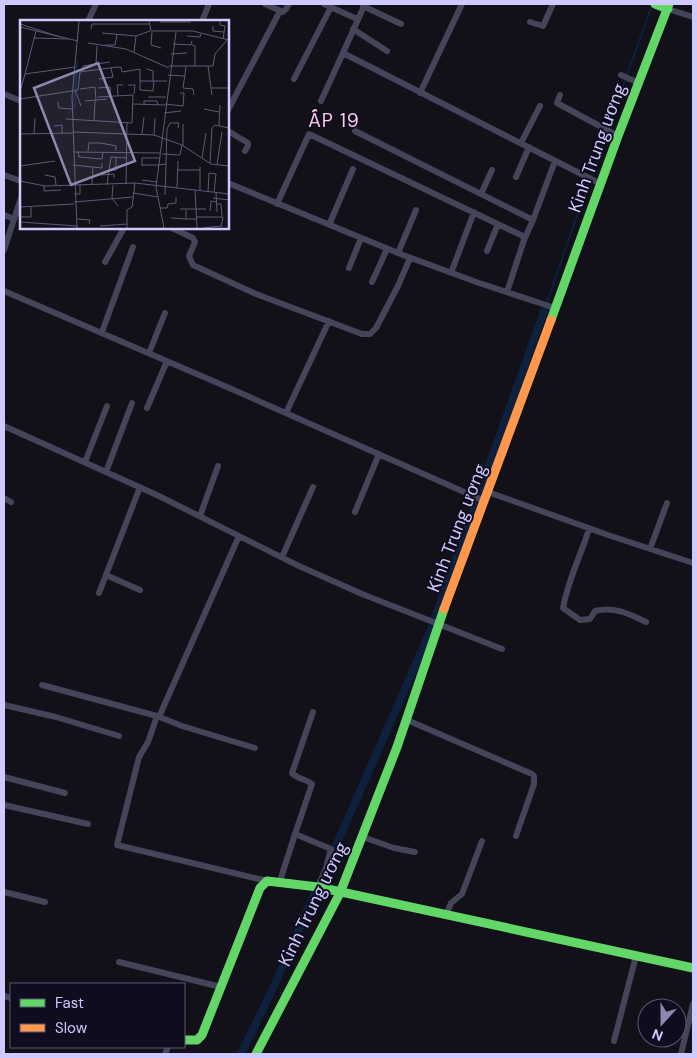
<svg xmlns="http://www.w3.org/2000/svg" width="697" height="1058" font-family="'DM Sans',sans-serif">
	<style>
		.lines { fill: none; stroke-linecap: round; stroke-linejoin: round }
		.stream { stroke: #0d203d; stroke-width: 2 }
		.canal { stroke: #0d203d; stroke-width: 8 }
		.street { stroke: #45455a; stroke-width: 6 }
		.fast { stroke: #63d668; stroke-width: 9 }
		.slow { stroke: #ff974d; stroke-width: 9 }
		.labels { text-anchor: middle; dominant-baseline: central; stroke-width: 4; stroke-linejoin: round; paint-order: stroke }
		.street-label { font-size: 18px; fill: #cec9fe; stroke: #0f0c1d }
		.neighbourhood-label { font-size: 19px; letter-spacing: 1px; fill: #fecbed; stroke: #0f0c1d }
		.inset-river { fill: none; stroke: #0d203d; stroke-width: 2.5 }
		.inset-road { fill: none; stroke: #5d5a75; stroke-width: 1 }
		.view { fill: #8c88ae; fill-opacity: 0.15; stroke: #8c88ae; stroke-width: 2.5 }
		.inset-edge { fill: none; stroke: #cec9fe; stroke-width: 2.5 }
	</style>
	<rect width="100%" height="100%" fill="#121019"/>
	<g class="lines">
		<!-- stream -->
		<path class="stream" d="M627,75L652,5
			M591,177L625,80
			M544,311L589,181"/>
		<!-- canal -->
		<path class="canal" d="M331,857L430,632L544,311
			M241,1054L275,984L319,883"/>
		<!-- street -->
		<path class="street" d="M265,4L283,12L286,9L289,4
			M324,4L357,19
			M363,6L401,24
			M668,9L693,17
			M88,21L96,4
			M202,21L209,4
			M530,22L543,26L553,4
			M353,29L387,51
			M343,53L365,4
			M621,75L639,83
			M294,79L331,7
			M420,93L462,4
			M4,94L21,101
			M560,95L557,103L618,136
			M321,101L343,53L601,184
			M228,110L280,11
			M228,131L248,143V146L245,151
			M355,131L533,220L524,240
			M521,143L540,106
			M4,175L21,181
			M516,177L529,147
			M228,183L403,255L479,283L549,306L555,309
			M481,194L492,170
			M277,204L309,134L523,236L524,240L507,292
			M4,215L14,219
			M533,220L555,161
			M329,225L353,169
			M172,228L193,238L195,242L189,256L193,265L256,294L362,334H370L376,328L398,286L410,258
			M4,250L21,198
			M487,251L498,224
			M398,253L416,210
			M105,262L124,228
			M349,268L361,238
			M451,273L474,212
			M372,282L387,249
			M4,291L227,387L480,499L484,503
			M102,332L133,247
			M149,353L165,313
			M147,408L167,361
			M286,413L329,321
			M4,426L159,496L299,566L362,594L502,649
			M85,462L107,406
			M106,472L132,403
			M488,492L608,535L693,563
			M4,498L11,502
			M355,512L379,454
			M200,516L218,466
			M589,529C581,555 568,580 563,608L580,620L590,619L595,611C614,606 629,614 646,622
			M650,549L667,503
			M282,557L313,487
			M106,575L140,590
			M99,593L140,487
			M42,685L157,716L182,726L255,748
			M4,705L56,717L119,736
			M313,712L292,773C297,779 306,779 312,784L295,834L331,849L326,868L318,887
			M157,716L148,742L139,757L117,845L267,881
			M159,717L239,536
			M407,720L532,774L534,776V784L516,836
			M4,777L65,793
			M4,805L88,824
			M363,837L394,848L415,852
			M280,881L295,834
			M4,892L45,902
			M446,915L451,903L462,894L482,841
			M119,962L221,987
			M4,996L11,998
			M614,1041L636,956
			M165,1054L168,1047
			M681,1054L693,1004"/>
		<!-- fast -->
		<path class="fast" d="M655,4L668,9
			M551,320L618,136L669,4
			M184,1040H197L202,1035L260,888L267,881L318,887L693,968
			M256,1054L340,893L397,747L444,609"/>
		<!-- slow -->
		<path class="slow" d="M444,609L551,320"/>
	</g>
	<g class="labels">
		<!-- street labels -->
		<g class="street-label">
			<text transform="translate(597 148) rotate(-70)">Kinh Trung ương</text>
			<text transform="translate(457 528) rotate(-69)">Kinh Trung ương</text>
			<text transform="translate(313 904) rotate(-64)">Kinh Trung ương</text>
		</g>
		<!-- neighbourhood labels -->
		<g class="neighbourhood-label">
			<text x="334" y="120">ẤP 19</text>
		</g>
	</g>
	<!-- overview -->
	<g transform="translate(20 20)">
		<rect width="209" height="209" fill="#121019"/>
		<path class="inset-river" d="M54,89L57,42"/>
		<path class="inset-road" d="M129,1L131,11H173L209,20M200,1V5L205,6L203,19M140,2H171M0,4L40,17M193,6V11L204,12M0,7L58,21M71,9L72,4H129M16,11L5,54L55,47M132,12L131,25L141,28M82,13L116,16L130,11M167,16L180,17L181,14M14,18L49,19M68,23L106,29L149,48M153,24L171,25L172,21M85,25H95L97,15M172,25L175,26V46M114,32L116,16M151,34L167,33M76,44L77,26M149,46H193L195,34L207,20M188,46L192,75M166,47L163,68L173,69L174,75M127,49L133,51V61M63,51V46L90,42M148,55L164,56M79,59L93,57L91,48M120,61H147M108,65H115L114,74M78,68L90,67L91,76M192,68H209M60,69L75,67L76,80M55,70L61,86M0,72L5,54M98,75L97,65H103M128,77H146M0,79L58,70L60,52L97,47H101L102,52L120,49V70L133,71L134,61M65,81L87,79M38,82L39,88L52,89M113,84L145,85M124,84V81H137L138,85M145,84L163,86L164,73H160M184,89L199,92M144,93L161,91M46,99L112,103L113,75L78,77M74,100L75,81M163,104V126M199,105L200,85M34,106L42,105V113M53,112L134,115L162,125L191,144L209,146M0,114L53,113M14,114L15,98M122,114L124,97M134,115L135,98M68,131L69,123H81L96,126V131M53,132L140,133M58,132L59,137L82,139L83,132M142,134L160,135L162,125M182,138L186,113M190,143L192,108L195,105L209,108M146,144L147,109L150,103H159L158,108M53,145L82,148V143M122,145H138M138,145L146,144L145,175M197,145L202,112M0,146L35,141M122,146V138H139M89,150L91,137L107,138M157,150H180M25,155L35,157L36,165M81,155L94,154V158M122,160L137,162M0,161L25,166L115,163L209,174M72,164L73,147M106,164L107,102M87,165L89,150H96V137M93,165L92,178L98,186M24,166V171L41,170M157,168L158,141M175,170L177,208M180,170V147M188,172L189,153L196,154L194,172M113,173L138,177M196,173L197,192M54,174H60V164M193,178L209,180M54,182L113,177M196,184H201L202,196M0,187L54,184M140,188H147L148,184L156,183V177M160,189H186M166,190V199H176M190,191L191,181L196,182M0,197H11V187M176,197H203L201,207M151,198L166,199M57,199L70,200L69,204M0,202L57,206M80,206L107,204M57,208L52,77L59,1M107,208V190L112,187L115,163M144,208L136,167L156,12M183,208L201,206"/>
		<path class="view" d="M78,43L115,141L51,165L14,68Z"/>
		<rect width="209" height="209" class="inset-edge"/>
	</g>
	<!-- border -->
	<rect width="697" height="1058" fill="none" stroke="#cec9fe" stroke-width="10"/>
	<!-- legend -->
	<rect x="10" y="983" width="175" height="65" fill="#0f0c1d" stroke="#5b5877"/>
	<rect x="20" y="999" width="25" height="8" fill="#63d668" stroke="#5b5877"/>
	<text x="55" y="1008" font-size="15" fill="#cec9fe">Fast</text>
	<rect x="20" y="1024" width="25" height="8" fill="#ff974d" stroke="#5b5877"/>
	<text x="55" y="1033" font-size="15" fill="#cec9fe">Slow</text>
	<!-- north arrow -->
	<g transform="translate(662 1023) rotate(201)"><circle r="24" fill="#0f0c1d" stroke="#5b5877"/>
	<path d="M0-4L9 19L0 12L-9 19Z" fill="#8c88ae"/>
	<text y="-8" font-size="14" font-weight="bold" text-anchor="middle" fill="#cec9fe">N</text>
	</g>
</svg>
